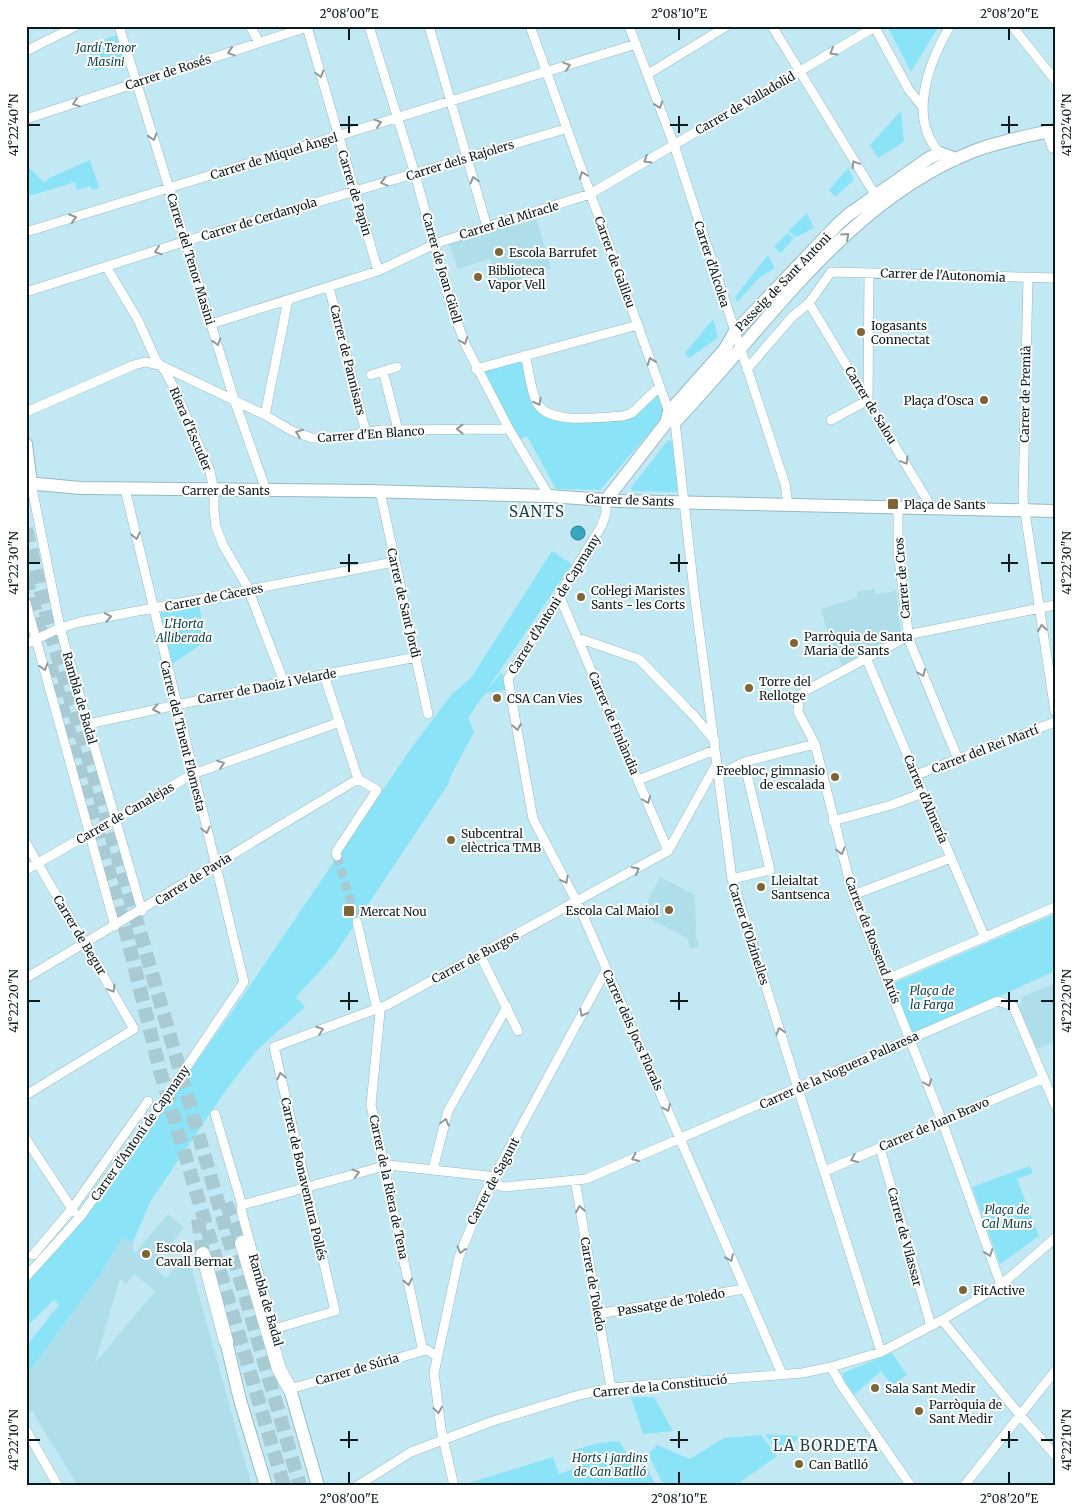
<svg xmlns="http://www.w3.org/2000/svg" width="1081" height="1512" font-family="Merriweather,serif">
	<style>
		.built { fill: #addeea; fill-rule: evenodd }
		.green { fill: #8ae3f7 }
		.water { fill: #36a8c0; stroke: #297d8f }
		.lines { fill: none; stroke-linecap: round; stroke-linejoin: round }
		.street-tunnel { stroke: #a7cad3; stroke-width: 9; stroke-dasharray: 9 4.5; stroke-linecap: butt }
		.primary-tunnel { stroke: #a7cad3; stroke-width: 14; stroke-dasharray: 14 7; stroke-linecap: butt }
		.street-casing { stroke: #94bac3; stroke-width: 10 }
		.secondary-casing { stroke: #94bac3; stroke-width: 14 }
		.primary-casing { stroke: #94bac3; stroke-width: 15 }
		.street { stroke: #fff; stroke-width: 9 }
		.secondary { stroke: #fff; stroke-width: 12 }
		.primary { stroke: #fff; stroke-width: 14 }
		.oneway { stroke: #91989a }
		.ticks { fill: none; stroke: #0b1a1e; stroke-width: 2 }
		.poi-dot { fill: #7d6535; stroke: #fff; stroke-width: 2 }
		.labels { text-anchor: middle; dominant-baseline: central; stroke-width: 4; stroke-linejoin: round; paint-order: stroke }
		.park-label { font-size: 12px; font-style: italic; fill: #12444e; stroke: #fff }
		.street-label { font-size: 12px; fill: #0b1a1e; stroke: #fff }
		.poi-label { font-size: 12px; fill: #0b1a1e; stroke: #fff; text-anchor: start }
		.quarter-label { font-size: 15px; letter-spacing: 1px; fill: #1a3e46; stroke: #fff }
		.neatline { fill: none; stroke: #0b1a1e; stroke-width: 2 }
		.ticks-label { font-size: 12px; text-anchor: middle; fill: #0b1a1e }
	</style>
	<rect width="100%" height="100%" fill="#c2e9f3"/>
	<!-- built -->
	<path class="built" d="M536,217L551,269L497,285L490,259L458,269L449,244Z
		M874,589L876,594L896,591L901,633L842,665L838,655L834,656L821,609L857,598V592Z
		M660,877L695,895L696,938L699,946L691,949L687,938L641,914Z
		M1055,983V1042L1037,1049L1019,1008L1024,996Z
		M168,1214L184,1228L153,1266L166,1278L187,1253L252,1486H78L32,1411L26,1416V1376L99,1276L122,1238L133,1242V1249L136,1252ZM134,1274L155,1291L95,1363L120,1279L126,1284Z"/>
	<!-- green -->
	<path class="green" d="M887,26H939L911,72Z
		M116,35L124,62L95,71L88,46Z
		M901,111L904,142L878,158L870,145Z
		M90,160L99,188L92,190L90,186L77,190L75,182L26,197V165L45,183L49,178Z
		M848,168L854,180L835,197L829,190Z
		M807,213L814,228L796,237L788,231Z
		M787,233L794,238L781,253L774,247Z
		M768,255L775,268L759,278L737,302L735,297Z
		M713,319L718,338L689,358L685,353Z
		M523,359L540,411L623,418L657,391L663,407L660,420L600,490L556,489L527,436L519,440L483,369Z
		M668,440L673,442L680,488L676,492L632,491L631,488Z
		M552,551L572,564L486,691L501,673L503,674L506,690L485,693L468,718L474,732L450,777L449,783L335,954L296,997L305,1007L257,1050L226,1090L150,1202L133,1242L122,1238L99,1276L26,1376V1346L59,1305L54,1300L26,1327V1283L59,1248L117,1174L234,1009L412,747L452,694L471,678Z
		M199,605L206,641L172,664L160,613Z
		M1055,914V971L923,1031L912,1033L894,983Z
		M1030,1166L1033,1173L1017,1179L1039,1236L1000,1264L972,1187Z
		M892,1353L907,1375L892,1385L881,1371L854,1395L843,1378V1373Z
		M631,1397H654L673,1431L643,1434Z
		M765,1434L797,1436L799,1438L780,1454Z
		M761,1435L777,1456L735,1486H664L648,1454L657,1445L690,1459L724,1438Z
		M619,1441L632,1461L642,1457L656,1486H459L553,1457L559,1474L579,1467L574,1450L598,1443Z"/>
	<!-- water -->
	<path class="water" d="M571 533a7 7 0 1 1 14 0a7 7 0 1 1-14 0Z"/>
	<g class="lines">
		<!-- street-tunnel -->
		<path class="street-tunnel" d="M337,856L357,922"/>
		<!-- primary-tunnel -->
		<path class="primary-tunnel" d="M26,529L52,637L138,925L300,1486
			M26,577L42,636
			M50,664L126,932L160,1071L284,1486
			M226,1203L242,1243
			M198,1219L203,1254"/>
		<!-- street casing -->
		<g class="street-casing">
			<path id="street" d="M119,26L235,402L266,490
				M250,26L259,42
				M369,26L415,174L451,306L466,346L509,429L549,496
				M429,26L487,227
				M530,26L669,412L675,422L694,591L732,879L881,1352
				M629,26L674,145L785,484L788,504
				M772,26L879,201
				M874,26L909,90L922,106
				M1012,26L1055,80
				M307,27L378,271
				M26,51L76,26
				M648,74L727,26
				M26,119L310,26
				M1052,148L1047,132L1052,129
				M940,153C907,118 929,62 950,26
				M26,232L636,44
				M107,268L138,320L156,360L165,371L174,388L210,471L214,491V510L216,527L223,545L247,586L284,682
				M1028,278L1023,499L1055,711
				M329,287L366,433
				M26,292L186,241L565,129
				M809,303L932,508
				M211,324L378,271L437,243L590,194L875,27
				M525,355C529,370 530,387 536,401C546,426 600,417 623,416L632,413L660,386
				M476,369L638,325
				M747,369L792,317L809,303L831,272L1055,278
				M383,371L398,430
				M371,375L397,367
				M26,412L134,365L145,362L160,365L265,415L292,431L312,438H337L381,430L509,429
				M265,415L288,300
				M831,420L868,400L869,273
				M31,483L60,628L142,911
				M380,491L428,714
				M606,500V513L602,525L508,679L533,819L579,906L782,1374
				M898,507V551L909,640L958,759
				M559,595L668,851
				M26,603L115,926
				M578,638L639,659L695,717L715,741
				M26,644L60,628L80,622L394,562
				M867,660L985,938
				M324,675L358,779L377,790L336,852L337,856
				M88,724L284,682L417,657
				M719,775L744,762L815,744
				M916,775L1055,722
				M638,780L715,750
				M833,821L891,805L923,793
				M26,843L134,1029L26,1095
				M26,870L193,774L340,722
				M732,879L770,870L744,762
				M853,895L951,858
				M357,922L376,1005L380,1012L371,1105L422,1347L437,1356
				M480,955L518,1031
				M26,978L358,779
				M887,979L1055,907
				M215,1114L242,1205L241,1210L270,1315
				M26,1139L74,1212
				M880,1148L931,1326
				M433,1169L448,1111L507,1007
				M825,1171L1044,1078
				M575,1180L611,1388
				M242,1205L388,1165L488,1176L491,1183L504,1187L586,1179L998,1001L1013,1006L1055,1105
				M33,1255L71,1210L148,1101
				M26,1277L80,1217L159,1108L244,982L125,489
				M1001,1285L942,1121L853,895L815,744L798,712L799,697L805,691L912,634L1055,605
				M598,1314L744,1289
				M942,1320L1019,1414L1055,1455
				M274,1329L335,1311L274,1047L387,1005L668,851L717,763
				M831,1367L841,1385L911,1486
				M289,1385L290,1389L426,1350
				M26,1430L58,1486
				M357,1486L411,1452L493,1421L579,1395L611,1388L802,1373L831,1367L881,1352L942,1320L1001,1285L1055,1238
				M454,1486L441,1429L434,1373L459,1257L483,1197L606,970
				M964,1486L1055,1371"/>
		</g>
		<!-- secondary casing -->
		<g class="secondary-casing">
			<path id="secondary" d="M675,422C766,327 846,201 974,151C1000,141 1028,136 1055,130
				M26,444L31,483
				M26,483L81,488L367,491L549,496L619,501L1055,511
				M606,500L666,423L669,412L725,349L734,333L838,224L848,215L929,158L940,153L956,159
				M226,1341L240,1400L266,1486
				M290,1389L318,1486"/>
		</g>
		<!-- primary casing -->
		<g class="primary-casing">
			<path id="primary" d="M242,1243L279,1369L290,1389
				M203,1254L226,1341"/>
		</g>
		<!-- street -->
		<use href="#street" class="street"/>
		<!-- secondary -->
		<use href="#secondary" class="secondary"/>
		<!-- primary -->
		<use href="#primary" class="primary"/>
	</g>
	<!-- one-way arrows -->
	<defs><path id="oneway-chevron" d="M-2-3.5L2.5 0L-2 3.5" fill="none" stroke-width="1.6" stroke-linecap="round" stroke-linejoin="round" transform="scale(1.25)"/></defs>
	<g class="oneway">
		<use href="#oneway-chevron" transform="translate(231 52) rotate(162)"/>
		<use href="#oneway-chevron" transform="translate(833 52) rotate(150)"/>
		<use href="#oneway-chevron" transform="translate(567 66) rotate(-18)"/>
		<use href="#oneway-chevron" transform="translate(320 74) rotate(74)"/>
		<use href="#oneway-chevron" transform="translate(76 103) rotate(162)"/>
		<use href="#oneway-chevron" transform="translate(659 105) rotate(71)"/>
		<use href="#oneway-chevron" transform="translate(378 123) rotate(-18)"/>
		<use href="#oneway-chevron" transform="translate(153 137) rotate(73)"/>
		<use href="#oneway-chevron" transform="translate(647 160) rotate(149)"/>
		<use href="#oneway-chevron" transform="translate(855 164) rotate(-121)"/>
		<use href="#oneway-chevron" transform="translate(583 175) rotate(-111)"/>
		<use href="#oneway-chevron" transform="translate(474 180) rotate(-105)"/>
		<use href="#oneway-chevron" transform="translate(384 182) rotate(165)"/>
		<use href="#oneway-chevron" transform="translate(73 218) rotate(-17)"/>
		<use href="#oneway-chevron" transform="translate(846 236) rotate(-42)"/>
		<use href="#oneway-chevron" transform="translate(158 251) rotate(161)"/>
		<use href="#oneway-chevron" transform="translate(464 341) rotate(69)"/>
		<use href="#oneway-chevron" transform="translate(217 342) rotate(73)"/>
		<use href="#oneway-chevron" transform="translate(651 361) rotate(-110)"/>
		<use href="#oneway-chevron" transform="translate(538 402) rotate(62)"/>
		<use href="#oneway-chevron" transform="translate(460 429) rotate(180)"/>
		<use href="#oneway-chevron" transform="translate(299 433) rotate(-159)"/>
		<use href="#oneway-chevron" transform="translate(905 461) rotate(59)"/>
		<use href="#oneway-chevron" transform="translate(136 536) rotate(77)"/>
		<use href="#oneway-chevron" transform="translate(108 617) rotate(-10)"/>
		<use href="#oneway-chevron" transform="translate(1042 628) rotate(-99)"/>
		<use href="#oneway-chevron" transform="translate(44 667) rotate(74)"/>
		<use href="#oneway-chevron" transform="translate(922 673) rotate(67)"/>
		<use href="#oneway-chevron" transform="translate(156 709) rotate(168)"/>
		<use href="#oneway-chevron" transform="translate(517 727) rotate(80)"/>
		<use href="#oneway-chevron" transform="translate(221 764) rotate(-20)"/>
		<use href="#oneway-chevron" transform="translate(647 800) rotate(67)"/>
		<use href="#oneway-chevron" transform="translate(206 830) rotate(77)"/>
		<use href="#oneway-chevron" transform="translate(841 851) rotate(75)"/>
		<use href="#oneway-chevron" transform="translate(636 870) rotate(-28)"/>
		<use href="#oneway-chevron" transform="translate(565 880) rotate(61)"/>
		<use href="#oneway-chevron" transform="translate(112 989) rotate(59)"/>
		<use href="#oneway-chevron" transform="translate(583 1013) rotate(118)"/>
		<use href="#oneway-chevron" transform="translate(320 1030) rotate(-20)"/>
		<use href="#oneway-chevron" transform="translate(780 1031) rotate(-107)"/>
		<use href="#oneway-chevron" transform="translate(281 1076) rotate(-103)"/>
		<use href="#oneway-chevron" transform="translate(928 1083) rotate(69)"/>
		<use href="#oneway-chevron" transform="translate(667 1108) rotate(66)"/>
		<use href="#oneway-chevron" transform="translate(445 1122) rotate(-75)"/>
		<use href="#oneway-chevron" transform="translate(635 1158) rotate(157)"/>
		<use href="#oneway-chevron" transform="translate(854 1159) rotate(157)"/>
		<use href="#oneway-chevron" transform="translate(356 1173) rotate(-16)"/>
		<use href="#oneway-chevron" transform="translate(580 1209) rotate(-100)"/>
		<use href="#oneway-chevron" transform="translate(461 1250) rotate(107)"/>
		<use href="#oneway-chevron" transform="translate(989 1253) rotate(70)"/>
		<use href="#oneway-chevron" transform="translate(730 1258) rotate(67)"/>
		<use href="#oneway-chevron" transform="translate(408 1282) rotate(78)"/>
		<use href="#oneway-chevron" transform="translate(438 1410) rotate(82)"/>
	</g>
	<!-- ticks -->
	<path class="ticks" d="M349,28V40M679,28V40M1009,28V40M349,116V133M679,116V133M1009,116V133M28,125H40M340,125H358M670,125H688M1001,125H1018M1041,125H1054M349,554V572M679,554V572M1009,554V572M28,563H40M340,563H358M670,563H688M1001,563H1018M1041,563H1054M349,992V1010M679,992V1010M1009,992V1010M28,1001H40M340,1001H358M670,1001H688M1001,1001H1018M1041,1001H1054M349,1431V1448M679,1431V1448M1009,1431V1448M28,1440H40M340,1440H358M670,1440H688M1001,1440H1018M1041,1440H1054M349,1472V1484M679,1472V1484M1009,1472V1484"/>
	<!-- markers -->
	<g class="poi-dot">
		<circle cx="499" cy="252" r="5"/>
		<circle cx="478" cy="277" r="5"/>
		<circle cx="861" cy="332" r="5"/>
		<circle cx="984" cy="400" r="5"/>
		<rect x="887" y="498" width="12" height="12" rx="2.5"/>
		<circle cx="581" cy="597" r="5"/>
		<circle cx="794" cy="643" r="5"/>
		<circle cx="749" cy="688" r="5"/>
		<circle cx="497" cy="698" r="5"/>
		<circle cx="835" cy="777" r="5"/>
		<circle cx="451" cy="840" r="5"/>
		<circle cx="761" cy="887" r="5"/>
		<circle cx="669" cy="910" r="5"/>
		<rect x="343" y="905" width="12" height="12" rx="2.5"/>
		<circle cx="146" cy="1254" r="5"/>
		<circle cx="963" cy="1290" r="5"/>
		<circle cx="875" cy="1388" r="5"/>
		<circle cx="919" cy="1411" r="5"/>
		<circle cx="799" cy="1464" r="5"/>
	</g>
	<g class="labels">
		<!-- park labels -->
		<g class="park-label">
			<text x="106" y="47">Jardí Tenor<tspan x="106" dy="14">Masini</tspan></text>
			<text x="184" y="623">L'Horta<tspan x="184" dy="14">Alliberada</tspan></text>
			<text x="932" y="990">Plaça de<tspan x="932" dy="14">la Farga</tspan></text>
			<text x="1007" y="1209">Plaça de<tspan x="1007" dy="14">Cal Muns</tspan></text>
			<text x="610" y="1457">Horts i jardins<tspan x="610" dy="14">de Can Batlló</tspan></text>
		</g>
		<!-- street labels -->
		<g class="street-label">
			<text transform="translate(168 72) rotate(-18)">Carrer de Rosés</text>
			<text transform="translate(745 103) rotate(-30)">Carrer de Valladolid</text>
			<text transform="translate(274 156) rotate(-17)">Carrer de Miquel Àngel</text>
			<text transform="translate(460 160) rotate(-17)">Carrer dels Rajolers</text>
			<text transform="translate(355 193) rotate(73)">Carrer de Papin</text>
			<text transform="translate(259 219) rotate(-17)">Carrer de Cerdanyola</text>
			<text transform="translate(509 220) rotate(-17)">Carrer del Miracle</text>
			<text transform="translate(191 259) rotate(73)">Carrer del Tenor Masini</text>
			<text transform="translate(615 262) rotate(70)">Carrer de Galileu</text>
			<text transform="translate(712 264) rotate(72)">Carrer d'Alcolea</text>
			<text transform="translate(442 268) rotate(74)">Carrer de Joan Güell</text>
			<text transform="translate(943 275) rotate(2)">Carrer de l'Autonomia</text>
			<text transform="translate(783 282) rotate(-46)">Passeig de Sant Antoni</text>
			<text transform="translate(348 360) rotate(76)">Carrer de Pannisars</text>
			<text transform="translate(1025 394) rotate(-89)">Carrer de Premià</text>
			<text transform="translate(871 405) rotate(59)">Carrer de Salou</text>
			<text transform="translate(191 429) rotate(67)">Riera d'Escuder</text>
			<text transform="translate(371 434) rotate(-4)">Carrer d'En Blanco</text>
			<text x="226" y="490">Carrer de Sants</text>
			<text transform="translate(630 500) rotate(2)">Carrer de Sants</text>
			<text transform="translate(902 578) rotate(-95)">Carrer de Cros</text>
			<text transform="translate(214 597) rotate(-11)">Carrer de Càceres</text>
			<text transform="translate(404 603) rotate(77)">Carrer de Sant Jordi</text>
			<text transform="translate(554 604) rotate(-58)">Carrer d'Antoni de Capmany</text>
			<text transform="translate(267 686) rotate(-11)">Carrer de Daoiz i Velarde</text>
			<text transform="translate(80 698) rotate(74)">Rambla de Badal</text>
			<text transform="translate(614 723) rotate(67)">Carrer de Finlàndia</text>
			<text transform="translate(183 736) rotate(76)">Carrer del Tinent Flomesta</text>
			<text transform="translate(985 749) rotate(-21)">Carrer del Rei Martí</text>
			<text transform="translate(926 799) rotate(67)">Carrer d'Almería</text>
			<text transform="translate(125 813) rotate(-30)">Carrer de Canalejas</text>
			<text transform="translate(193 879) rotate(-32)">Carrer de Pavia</text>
			<text transform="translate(749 934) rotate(72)">Carrer d'Olzinelles</text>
			<text transform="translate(80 935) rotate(59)">Carrer de Begur</text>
			<text transform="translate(873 940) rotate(69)">Carrer de Rossend Arús</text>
			<text transform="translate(475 957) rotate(-28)">Carrer de Burgos</text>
			<text transform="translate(633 1030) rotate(66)">Carrer dels Jocs Florals</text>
			<text transform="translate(839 1070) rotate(-24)">Carrer de la Noguera Pallaresa</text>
			<text transform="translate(934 1124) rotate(-23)">Carrer de Juan Bravo</text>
			<text transform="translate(140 1133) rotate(-55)">Carrer d'Antoni de Capmany</text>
			<text transform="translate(304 1179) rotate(77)">Carrer de Bonaventura Pollés</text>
			<text transform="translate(493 1181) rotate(-62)">Carrer de Sagunt</text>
			<text transform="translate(389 1187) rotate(78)">Carrer de la Riera de Tena</text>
			<text transform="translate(905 1237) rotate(75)">Carrer de Vilassar</text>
			<text transform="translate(593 1284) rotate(80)">Carrer de Toledo</text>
			<text transform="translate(266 1300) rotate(74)">Rambla de Badal</text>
			<text transform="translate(671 1302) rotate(-10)">Passatge de Toledo</text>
			<text transform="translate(357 1369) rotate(-16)">Carrer de Súria</text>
			<text transform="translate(660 1386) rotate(-6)">Carrer de la Constitució</text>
		</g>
		<!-- poi labels -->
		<g class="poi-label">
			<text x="509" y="252">Escola Barrufet</text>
			<text x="488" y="270">Biblioteca<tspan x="488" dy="14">Vapor Vell</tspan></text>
			<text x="871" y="325">Iogasants<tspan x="871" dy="14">Connectat</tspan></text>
			<text x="974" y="400" text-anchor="end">Plaça d'Osca</text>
			<text x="904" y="504">Plaça de Sants</text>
			<text x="591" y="590">Col·legi Maristes<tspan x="591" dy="14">Sants - les Corts</tspan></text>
			<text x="804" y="636">Parròquia de Santa<tspan x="804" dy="14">Maria de Sants</tspan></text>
			<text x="759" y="681">Torre del<tspan x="759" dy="14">Rellotge</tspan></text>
			<text x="507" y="698">CSA Can Vies</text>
			<text x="825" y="770" text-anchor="end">Freebloc, gimnasio<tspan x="825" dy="14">de escalada</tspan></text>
			<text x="461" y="833">Subcentral<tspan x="461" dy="14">elèctrica TMB</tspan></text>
			<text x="771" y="880">Lleialtat<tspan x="771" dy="14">Santsenca</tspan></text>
			<text x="659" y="910" text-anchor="end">Escola Cal Maiol</text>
			<text x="360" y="911">Mercat Nou</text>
			<text x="156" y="1247">Escola<tspan x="156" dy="14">Cavall Bernat</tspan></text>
			<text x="973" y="1290">FitActive</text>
			<text x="885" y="1388">Sala Sant Medir</text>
			<text x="929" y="1404">Parròquia de<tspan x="929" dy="14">Sant Medir</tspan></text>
			<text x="809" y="1464">Can Batlló</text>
		</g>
		<!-- quarter labels -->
		<g class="quarter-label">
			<text x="537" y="511">SANTS</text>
			<text x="826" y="1445">LA BORDETA</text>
		</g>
	</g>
	<!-- border -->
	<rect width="1081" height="1512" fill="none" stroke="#ffffff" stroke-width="55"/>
	<rect x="28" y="28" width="1026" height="1456" class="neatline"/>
	<g class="ticks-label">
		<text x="349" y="18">2°08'00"E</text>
		<text x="679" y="18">2°08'10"E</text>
		<text x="1009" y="18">2°08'20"E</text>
		<text transform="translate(14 125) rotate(-90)" y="4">41°22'40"N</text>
		<text transform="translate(1067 125) rotate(-90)" y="4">41°22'40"N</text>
		<text transform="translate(14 563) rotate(-90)" y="4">41°22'30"N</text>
		<text transform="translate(1067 563) rotate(-90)" y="4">41°22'30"N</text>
		<text transform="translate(14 1001) rotate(-90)" y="4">41°22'20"N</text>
		<text transform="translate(1067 1001) rotate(-90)" y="4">41°22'20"N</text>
		<text transform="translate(14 1440) rotate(-90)" y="4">41°22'10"N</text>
		<text transform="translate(1067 1440) rotate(-90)" y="4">41°22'10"N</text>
		<text x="349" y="1503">2°08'00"E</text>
		<text x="679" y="1503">2°08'10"E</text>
		<text x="1009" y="1503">2°08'20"E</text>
	</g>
</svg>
